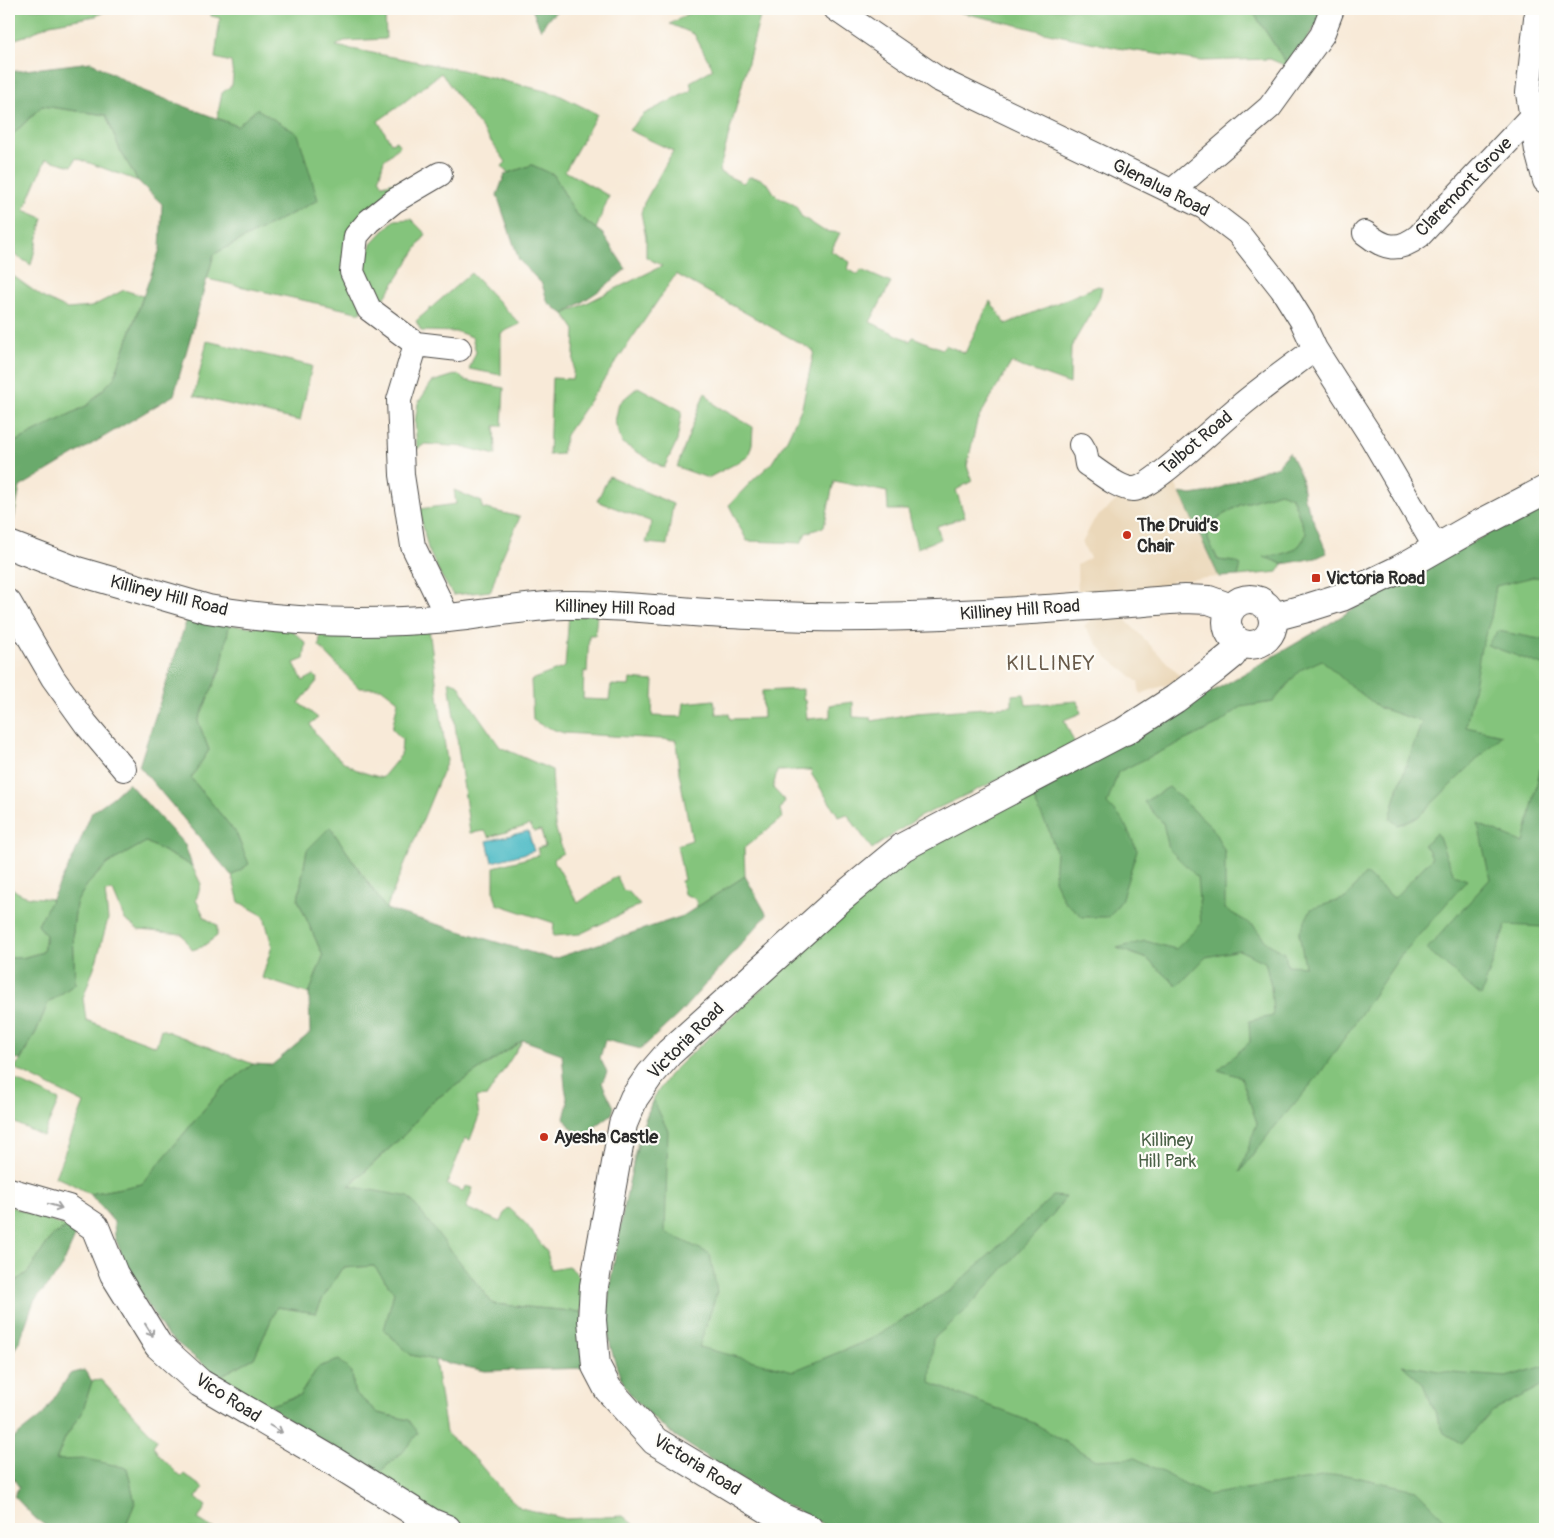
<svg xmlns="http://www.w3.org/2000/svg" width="1554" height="1538" font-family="Pangolin,sans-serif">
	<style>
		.built { fill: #ebd8ba }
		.green { fill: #84c47c; stroke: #587854 }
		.forest { fill: #6baa6c; stroke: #4b6a4c }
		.water { fill: #4cbac5; stroke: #3c7278 }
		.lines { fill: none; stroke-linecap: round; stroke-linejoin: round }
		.street-casing { stroke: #4a4845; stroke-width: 26 }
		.secondary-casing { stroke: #4a4845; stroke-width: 30 }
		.street { stroke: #fff; stroke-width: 24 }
		.secondary { stroke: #fff; stroke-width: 28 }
		.oneway { stroke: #a0a0a0 }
		.poi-dot { fill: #c8321e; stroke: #fdfcf7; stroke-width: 2 }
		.labels { text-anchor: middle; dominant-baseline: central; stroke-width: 4.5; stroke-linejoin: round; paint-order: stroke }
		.street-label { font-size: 18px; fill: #2b2b2b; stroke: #fdfcf7 }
		.poi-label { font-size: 18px; font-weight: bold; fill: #2b2b2b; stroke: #fdfcf7; text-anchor: start }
		.park-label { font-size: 18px; fill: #4a6147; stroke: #fdfcf7 }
		.quarter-label { font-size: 20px; letter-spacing: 1px; fill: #695b4a; stroke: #fdfcf7 }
	</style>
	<rect width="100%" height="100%" fill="#fdfcf7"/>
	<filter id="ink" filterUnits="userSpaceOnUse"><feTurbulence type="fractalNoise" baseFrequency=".02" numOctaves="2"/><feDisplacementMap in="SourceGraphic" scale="10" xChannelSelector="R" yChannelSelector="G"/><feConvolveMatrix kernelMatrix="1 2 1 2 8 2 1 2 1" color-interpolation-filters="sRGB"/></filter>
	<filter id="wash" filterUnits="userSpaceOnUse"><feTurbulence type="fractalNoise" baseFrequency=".0096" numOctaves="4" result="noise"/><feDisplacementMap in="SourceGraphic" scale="20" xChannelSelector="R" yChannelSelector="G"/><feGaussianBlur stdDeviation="1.12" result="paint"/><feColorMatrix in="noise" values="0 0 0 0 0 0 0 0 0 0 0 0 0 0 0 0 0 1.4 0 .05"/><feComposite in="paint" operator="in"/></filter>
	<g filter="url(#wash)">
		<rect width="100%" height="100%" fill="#f8ead8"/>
		<!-- built -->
		<path class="built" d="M1172,477L1219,577L1171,581L1172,589L1078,594L1077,565L1090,558L1082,543L1094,520L1123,495L1130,502Z
			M1118,612L1183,679L1140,694L1138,682L1107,657L1084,626L1096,613Z"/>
		<!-- green -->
		<path class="green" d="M9,9H102L104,12L96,16L50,24L28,35L9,41Z
			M211,9H385L386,39L344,41L336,46L461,70L557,94L597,114L565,171L609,196L596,229L575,213L554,175L532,165L508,173L502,166L506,162L441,73L398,107L378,121L391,143L396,141L400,146L384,160L379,178L383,185L416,176L365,217L361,313L207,279L214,254L318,200L237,126L217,118L222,93L232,85L233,76L231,62L215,58L220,18L211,16Z
			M697,9H762L719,172L743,183L749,177L759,178L769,185L774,193L779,198L788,201L796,206L801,216L824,231L840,233L831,251L850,262L848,269L858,275L861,270L891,283L870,322L910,341L913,337L942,349L945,345L965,353L990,301L1006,324L1098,286L1102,287L1099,299L1071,347L1070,384L1011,363L977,421L967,466L972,481L956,490L965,517L937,526L941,539L917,548L908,510H888L887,492L834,481L824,527L806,533L801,543L747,541L729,505L754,479L771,464L787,439L802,407L814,351L676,274L566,435L562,454L549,455L552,378L572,379L573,375L575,330L564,314L662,266L646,257V238L641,213L644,203L673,151L629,130L644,114L692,90L690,82L713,69L694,34L670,24Z
			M945,9H1251L1289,67L1270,59L1201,61L1118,48L1044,32L1013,24Z
			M42,106L106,115L120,150L138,181L76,158L72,166L46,159L24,210L43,218L31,265L9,251V138Z
			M411,219L426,234L378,308L364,270L371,244L394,220Z
			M9,273L44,298L67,309L91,307L124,290L143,296L114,378L88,405L9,445Z
			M471,273L520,324L501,333V375L469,369L476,352L472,337L458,332L421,331L416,321Z
			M207,341L312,366L300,421L194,396Z
			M458,374L464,380L504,388L502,426H495L496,455L464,447L425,444L417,449L415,422L418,403L432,382Z
			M638,387L682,411L677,441L664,468L622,443L615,422L619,403Z
			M705,392L715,405L753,427L752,444L748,457L708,478L677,467Z
			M609,476L673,504L667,545L646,543L652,522L597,501Z
			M454,490L482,502V508L520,517L499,564L491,591L453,595L440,574L428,549L419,509L456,504Z
			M1280,491L1292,497L1306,534C1298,554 1284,553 1265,557L1283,564L1278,572L1238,576L1240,565L1235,562L1218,560L1208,539V530L1221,516L1240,505Z
			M1545,503V1529H833L670,1433L621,1379L613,1354L608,1331V1308L611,1282L635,1152L642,1127L653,1099L669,1075L682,1062L882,879L945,839L1127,742L1319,630L1381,592Z
			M569,613L597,615L595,635H589L587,672L584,671L583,699L609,700L611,685L629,686L630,679L654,681L652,716L682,717L684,703L714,700L716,714H729L730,719L763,718L762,691L803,689V700H805L807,719L830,717V705L853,702V717L871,718L872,721L916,713L1012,706V695L1024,694L1026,705L1077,701L1081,713L1064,720L1075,744L919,817L872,849L847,814L839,817L812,775L811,770L777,771L773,788L785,801L780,809L782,818L744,848L745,876L697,907L696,899L684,894L681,881L684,880L677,845L692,840L679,773L676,740L564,733L543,726L533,720L531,680L565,667Z
			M229,625L290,629L306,643L304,659L294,663L303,681L314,675L318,680L299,703L318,718L310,724C319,742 337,759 355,769C363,773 373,775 382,778L401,755L402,739L392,729L398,701L381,688H359L319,646L321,626L429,629L447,761L386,909L330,827L307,850L298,900L323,956L309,994L262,978L272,946L264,916L239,902L232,876L248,863L236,833L191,778L209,750L198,721L221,668Z
			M449,681L459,685L468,701L500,747L552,770L555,826L563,853L553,859L578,903L617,876L623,890L629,892L640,905L580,934L553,936L554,923L497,904L494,893V867L539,855L537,848L545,846L541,830L534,832L530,825L489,837L485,831L470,833Z
			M146,842L192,866L201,884L196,900L205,918L217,925V936L202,947L192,950L182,934L139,930L125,920L113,891L105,892L108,919L97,959L83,998L86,1020L156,1046L161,1029L253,1064L221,1089L142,1184L90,1194L66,1181L55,1177L84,1103L14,1068L21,1060L36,1032L48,1003L75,984L73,930L76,903L87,885L107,864Z
			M9,885C23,900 33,896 52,899L38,925L46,934L43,952L22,958H9Z
			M523,1040L487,1096L476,1097L479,1116L470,1140L465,1138L447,1185L463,1191L465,1186L473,1188L466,1208L501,1222L506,1211L509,1208L526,1224L547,1252L551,1269L568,1266C586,1278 584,1293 582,1312L493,1304L461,1265L349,1187L406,1133L430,1103Z
			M9,1077L59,1100L43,1136L9,1120Z
			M9,1206L68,1227L52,1236L28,1272L9,1286Z
			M374,1266L394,1292L411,1355L435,1360L446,1433L477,1461L502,1491L521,1508L566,1519L623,1516L639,1529H467L439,1515L376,1475L402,1453L409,1420L378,1413L354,1392L352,1372L318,1367L300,1395L268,1406L220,1376L254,1358L277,1307L316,1313L323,1298L342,1268Z
			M101,1380L157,1440L153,1446L159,1455L181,1477L184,1474L203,1488L196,1498L206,1506L198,1519L214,1529H124L135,1503L127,1468L56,1461L65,1438L83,1410L92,1381Z"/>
		<!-- forest -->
		<path class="forest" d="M532,9H559L547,20L541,30Z
			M1251,9H1327L1289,67Z
			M91,62L144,91L237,126L257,109L298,134L318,200L214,254L174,395L20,487L14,520L9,519V445L88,405L114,378L160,249L162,204L138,181L120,150L106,115L42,106L9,138V72Z
			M532,165L554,175L575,213L603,234L626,269L603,288L564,314L548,303L542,284L519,260L497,195L505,174Z
			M1289,452L1301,476L1304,498L1327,553L1316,558L1283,564L1264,557C1283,554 1298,554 1306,534L1292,497L1280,492L1240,505L1221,516L1208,530V539L1218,560L1235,562L1241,565L1238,576L1219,577L1180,493L1191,495L1210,492L1253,474L1278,466Z
			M1545,503V578L1533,577L1496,586L1491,618L1481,648L1466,727L1502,735L1418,817L1398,825L1390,819L1398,788L1422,722L1380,708L1346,682L1322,660L1300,670L1273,702L1241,707L1217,725L1118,772L1107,804L1123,820L1137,850L1121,901L1109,917H1083L1064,901L1054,880L1056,852L1048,828L1031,794L1254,668L1319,630L1381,592Z
			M189,613L230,621L221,668L198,721L209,750L191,778L236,833L249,864L232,876L139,766Z
			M1498,631L1545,640V666L1487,645Z
			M1545,747V927L1506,925L1481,996L1427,949L1490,879L1478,824L1524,843Z
			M128,783L185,845L192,866L146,842L107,864L87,885L76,903L73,931L75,984L48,1003L36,1032L20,1060L9,1058V958H22L43,952L46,935L38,925L73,858L92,812L113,797Z
			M1169,787L1212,827L1225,852V909L1254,926L1267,943L1285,953L1287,965L1305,966L1299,933L1311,909L1346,898L1365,874L1394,898L1432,858L1428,849L1423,845L1437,833L1454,875L1467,880L1399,958L1319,1075L1272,1130L1240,1172L1257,1123L1241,1077L1218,1070L1250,1042L1249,1021L1273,1016L1271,986L1265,962L1239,950L1206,957L1178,986L1147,959L1117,948L1145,941L1176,949L1201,924L1197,877L1169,849L1163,823L1144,802Z
			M330,827L386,909L553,959L683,916L745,876L767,915L679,1014L641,1049L605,1040L600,1058L607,1072L602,1083L614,1107L612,1114L596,1126L588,1137C574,1134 572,1129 564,1118L568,1103L565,1087L562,1054L523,1040L430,1103L406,1133L349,1186L409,1197L493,1304L582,1312L587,1368L485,1371L411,1355L384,1330L394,1292L374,1266L342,1268L323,1298L316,1313L277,1307L254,1358L220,1376L210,1370L166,1334L129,1275L115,1237L114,1222L90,1194L142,1184L221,1089L253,1064L272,1065L310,1033L309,994L323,956L298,900L307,850Z
			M653,1099L668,1131L665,1232L710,1254L717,1292L699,1347L793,1371L871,1339L952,1289L1053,1196L1066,1197L1054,1213L964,1312L933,1339L930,1383L1034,1423L1095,1460L1135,1458L1207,1495L1341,1474L1416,1490L1455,1529H833C789,1508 745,1483 705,1456C679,1439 654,1422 634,1399C619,1381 612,1356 608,1333C604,1302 614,1265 619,1235C627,1189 636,1143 653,1099Z
			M68,1227L76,1235L60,1271L34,1301L20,1340L9,1359V1286L28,1272L52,1236Z
			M339,1360L352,1372L354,1392L378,1413L409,1420L418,1433L402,1453L376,1475L268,1406L300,1395L318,1367Z
			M1402,1365L1452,1373L1506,1377L1545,1366V1387H1539L1493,1411L1462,1444L1444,1433L1423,1384Z
			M84,1370L92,1381L83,1410L65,1438L56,1460L87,1459L127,1468L135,1503L124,1529H50L35,1518L14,1496L19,1487L9,1472V1442L43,1415L70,1374Z"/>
		<!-- water -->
		<path class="water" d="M528,831L534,851L492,862L487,841Z"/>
	</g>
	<g filter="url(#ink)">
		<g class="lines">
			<!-- street casing -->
			<g class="street-casing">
				<path id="street" d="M836,9L938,79L1204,207L1238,233L1282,289L1302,321L1315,349L1372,438L1436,548
					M1539,9L1536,18L1528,93L1537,151L1545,181
					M440,174L394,201L369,221L356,236L352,272L369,309L416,344L459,349
					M1172,191L1270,107L1322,35L1332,9
					M1365,233C1385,249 1398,252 1419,236L1531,117
					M416,344L399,400L402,475L413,546L448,618
					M1081,445L1085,452L1087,464C1098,471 1120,490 1134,489C1152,488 1221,421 1239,407C1264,386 1290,368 1315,349
					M9,602L53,678L86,724L124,769"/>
			</g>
			<!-- secondary casing -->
			<g class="secondary-casing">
				<path id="secondary" d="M9,545L77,571L208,609C285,623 369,625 448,618C487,614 526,606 565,605C613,604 660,610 708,613C742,615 777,616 811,617C936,619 1060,608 1185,599L1209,600L1231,608
					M1227 622a23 23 0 1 1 46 0a23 23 0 1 1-46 0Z
					M1273,617L1307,608L1342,597L1400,569L1470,529L1545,490
					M1125,731L1175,699L1216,668L1232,655L1240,643
					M9,1192L68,1209L95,1227L114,1274L158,1345L200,1383L333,1461L432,1523L447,1529
					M809,1529L781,1517L655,1441L608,1389L596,1366L592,1320L594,1286L623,1124L634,1098L650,1075L669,1053L834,904L903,847L1118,734"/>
			</g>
			<!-- street -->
			<use href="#street" class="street"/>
			<!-- secondary -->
			<use href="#secondary" class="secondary"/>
		</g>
		<!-- one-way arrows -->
		<defs><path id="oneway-shaft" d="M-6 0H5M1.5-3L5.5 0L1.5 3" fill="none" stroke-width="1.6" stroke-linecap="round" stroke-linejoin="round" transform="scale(1.25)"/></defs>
		<g class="oneway">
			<use href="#oneway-shaft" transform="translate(55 1206) rotate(17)"/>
			<use href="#oneway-shaft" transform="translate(149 1330) rotate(58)"/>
			<use href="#oneway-shaft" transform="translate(276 1429) rotate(30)"/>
		</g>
	</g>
	<!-- markers -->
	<g class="poi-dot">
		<circle cx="1127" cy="535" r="5"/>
		<rect x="1311" y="573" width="10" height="10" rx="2.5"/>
		<circle cx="544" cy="1137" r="5"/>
	</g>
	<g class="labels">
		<!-- street labels -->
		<g class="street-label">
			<text transform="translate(1464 187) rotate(-46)">Claremont Grove</text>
			<text transform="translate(1161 188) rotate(27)">Glenalua Road</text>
			<text transform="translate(1196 443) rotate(-40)">Talbot Road</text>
			<text transform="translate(169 596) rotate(14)">Killiney Hill Road</text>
			<text transform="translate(615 608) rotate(2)">Killiney Hill Road</text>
			<text transform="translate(1020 610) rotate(-4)">Killiney Hill Road</text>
			<text transform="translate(686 1041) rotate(-45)">Victoria Road</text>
			<text transform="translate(228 1398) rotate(33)">Vico Road</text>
			<text transform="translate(697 1465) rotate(32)">Victoria Road</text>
		</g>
		<!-- poi labels -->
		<g class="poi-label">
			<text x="1137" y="525">The Druid’s<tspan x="1137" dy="21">Chair</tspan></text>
			<text x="1326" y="578">Victoria Road</text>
			<text x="554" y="1137">Ayesha Castle</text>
		</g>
		<!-- park labels -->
		<g class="park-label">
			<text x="1167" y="1140">Killiney<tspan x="1167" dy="21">Hill Park</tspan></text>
		</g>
		<!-- quarter labels -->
		<g class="quarter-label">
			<text x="1051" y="663">KILLINEY</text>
		</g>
	</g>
	<!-- margin -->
	<rect width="1554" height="1538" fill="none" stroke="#fdfcf7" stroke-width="30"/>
</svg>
